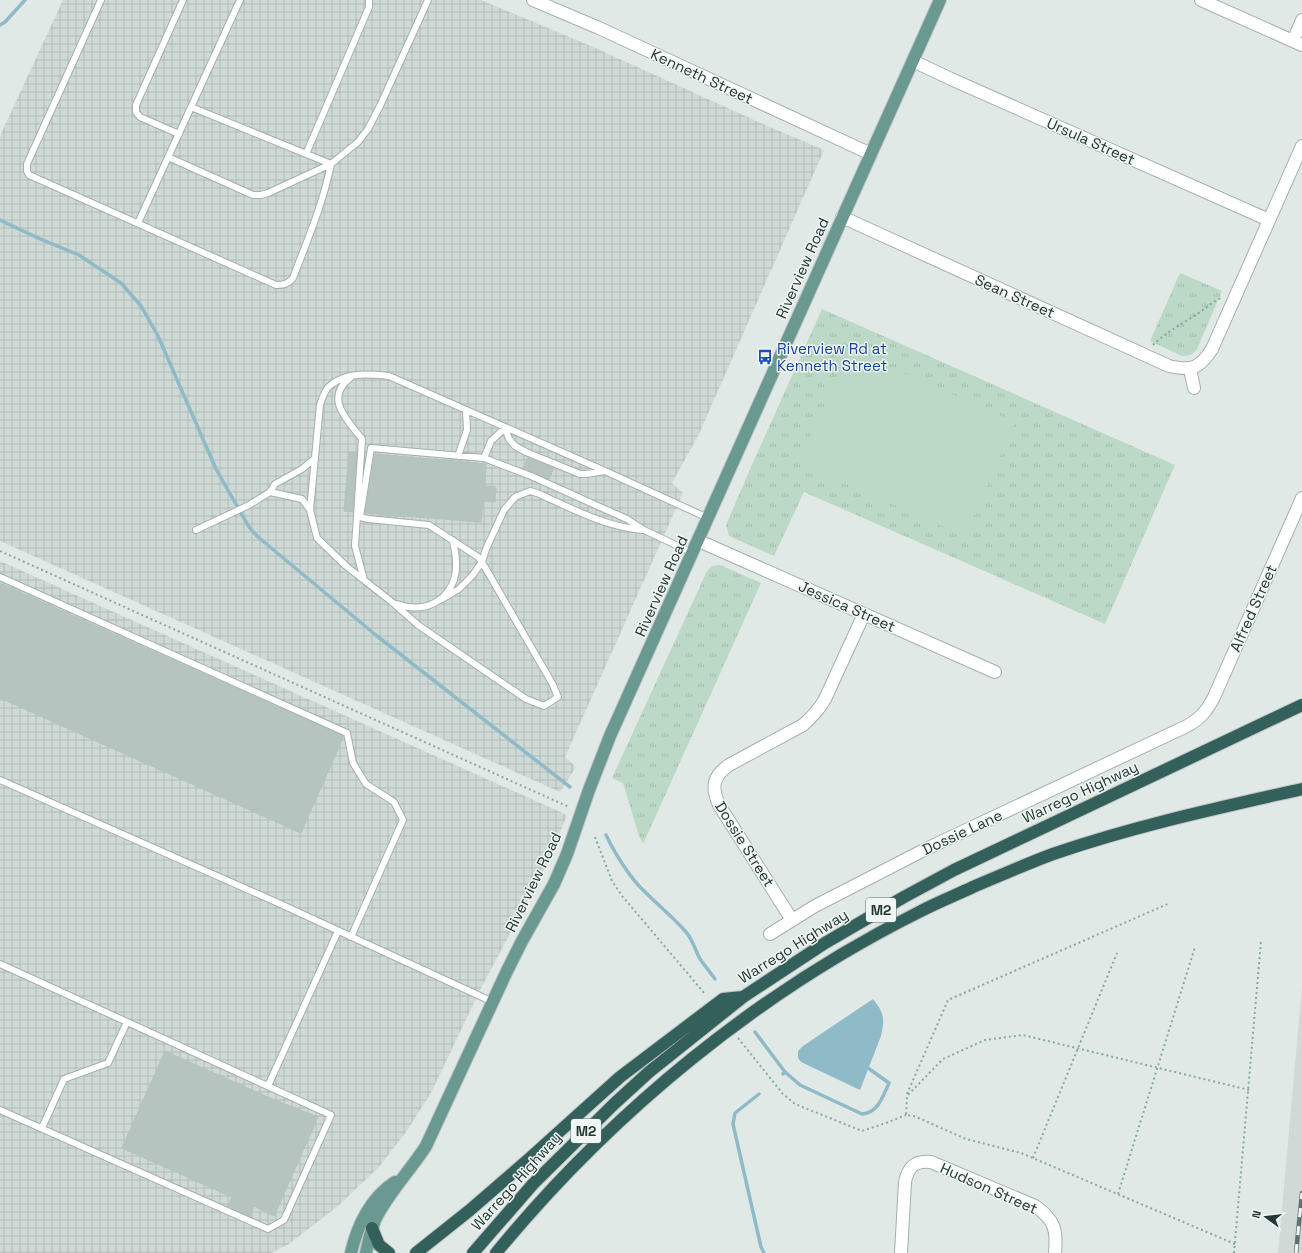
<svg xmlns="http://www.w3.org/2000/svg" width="1302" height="1253" font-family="'Space Grotesk',sans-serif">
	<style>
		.built { fill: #cfd9d5 }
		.industrial { fill: url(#industrial-grid) }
		.park { fill: url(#park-tufts) }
		.pitch { fill: #bcd8c6 }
		.water { fill: #8fbac8 }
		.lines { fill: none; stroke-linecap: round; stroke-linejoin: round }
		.stream { stroke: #8fbac8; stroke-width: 3.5 }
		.building { fill: #b6c4bf; stroke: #b4c2bd }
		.lane-casing { stroke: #a4b0ad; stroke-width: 8 }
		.street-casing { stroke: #a4b0ad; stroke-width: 14 }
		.primary-casing { stroke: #bdc3c2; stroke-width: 14 }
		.highway-casing { stroke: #bdc3c2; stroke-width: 14 }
		.path { stroke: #85a9a1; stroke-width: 2; stroke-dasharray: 2 3; stroke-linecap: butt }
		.lane { stroke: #fff; stroke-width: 6 }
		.street { stroke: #fff; stroke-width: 12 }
		.primary { stroke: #6a9992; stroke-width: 12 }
		.highway { stroke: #33605b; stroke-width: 12 }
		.rail-casing { stroke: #5e7370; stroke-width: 4.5 }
		.rail { stroke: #f0f6f4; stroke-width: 3; stroke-dasharray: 9; stroke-linecap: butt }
		.labels { text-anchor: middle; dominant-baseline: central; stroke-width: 3; stroke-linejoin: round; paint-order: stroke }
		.shield { fill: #f0f6f4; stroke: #60716e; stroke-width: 1 }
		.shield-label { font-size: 14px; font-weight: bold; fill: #233834 }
		.street-label { font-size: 15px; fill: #233834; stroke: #f0f6f4 }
		.transit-label { font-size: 15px; fill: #164399; stroke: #f0f6f4; text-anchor: start }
	</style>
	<defs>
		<pattern id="industrial-grid" width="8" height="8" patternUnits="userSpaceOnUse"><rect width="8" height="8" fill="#cfd9d5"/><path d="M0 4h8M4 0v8" fill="none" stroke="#b1bbb7"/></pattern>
		<pattern id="park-tufts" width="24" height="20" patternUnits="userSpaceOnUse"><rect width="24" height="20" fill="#bcd8c6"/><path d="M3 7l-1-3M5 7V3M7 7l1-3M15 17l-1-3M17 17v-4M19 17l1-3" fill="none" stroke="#a1baab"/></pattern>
	</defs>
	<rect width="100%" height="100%" fill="#e1e9e6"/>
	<!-- built -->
	<path class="built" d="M1302,989V1253H1278L1298,1031Z"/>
	<!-- industrial -->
	<path class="industrial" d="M63,0H481L591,46L763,124L824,150L699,434L672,483L683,493L565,757L576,767L560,792L0,541V136Z
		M0,561L567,815L548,862L480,990L431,1093L406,1132L379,1167L338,1206L289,1244L271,1253H0Z"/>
	<!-- park -->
	<path class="park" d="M1180,273L1222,291L1197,349C1192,355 1189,356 1182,356L1150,341Z
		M822,309L1175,465L1105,624L804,492L774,556L729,536L726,525L751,467Z
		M720,565L761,583L643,844L639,836L623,783L612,778L707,571L712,566Z"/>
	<!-- pitch -->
	<path class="pitch" d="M849,349L1015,422L965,536L799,463Z"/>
	<!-- water -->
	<path class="water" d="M873,999C884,1013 885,1018 881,1036L860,1090L801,1062L798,1058V1051L803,1046Z"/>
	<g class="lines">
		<!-- stream -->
		<path class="stream" d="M0,25L5,22L25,0
			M0,220L38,238L79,255L121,283L141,306L158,336L216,469L249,527L258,537L377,636L570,787
			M606,835C614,852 630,878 644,891C658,905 673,917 686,932C693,940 695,950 700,959C705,966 710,972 715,979
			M755,1032L785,1072L783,1074
			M785,1072L800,1085L862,1114C878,1113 883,1096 889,1083L868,1068
			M759,1094L735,1113L733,1124L761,1247L764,1253"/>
	</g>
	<!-- building -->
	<path class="building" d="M349,452L357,453L353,512L344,511Z
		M375,454L486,464L485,486L496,487L495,502L483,501L481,522L365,513Z
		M528,458L554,468L549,479L524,468Z
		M0,583L343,736V738L301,833L0,698Z
		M165,1051L270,1098L318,1117L274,1216L254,1206L250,1216L228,1206L232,1197L122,1148Z"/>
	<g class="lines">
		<!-- lane casing -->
		<g class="lane-casing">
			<path id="lane" d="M101,0L27,164V171L29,175L276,285C284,285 288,284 293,278C307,241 323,204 331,164L191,107
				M179,134L140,117L136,112V105L183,0
				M306,154L369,7V0
				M168,157L253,195H261L268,193L331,164L358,142L368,129L380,106L428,0
				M138,223L240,0
				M350,378C324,398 347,420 362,439L355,546L364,580
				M458,456L467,430L466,410
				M484,458L491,441L505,428L509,439L515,446L526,452L580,474H586L605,471
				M270,492L302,499L310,510
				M196,530L249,505L270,492L275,484L302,469L314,459
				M693,553L644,530L627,519L600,507L531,476L484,458L371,448L360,517L368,519L429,525L478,557L482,562L552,683L558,697L544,706L526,699L418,625L392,602L346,566L317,538L310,510L320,405C322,398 325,388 332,384C348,372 370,374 389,376L605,471L708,518
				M0,577L347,733L353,763L366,784L394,802L403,820L351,937
				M442,599L459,589L472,576L482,562L486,549L504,510L515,497L530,491L537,493C571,508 605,527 643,530
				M397,604C428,616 458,596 456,562C456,555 454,547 453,540
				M0,780L276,902L493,1002
				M0,964L331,1115L284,1220L268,1229L0,1110
				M268,1086L338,931
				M42,1128L64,1079L108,1063L127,1022"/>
		</g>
		<!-- street casing -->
		<g class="street-casing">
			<path id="street" d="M533,0L599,28L871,154
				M1201,0L1302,45
				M1293,41L1302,20
				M913,61L951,79L1269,220
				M842,217L1169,366C1192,371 1199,369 1212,349L1302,146
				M1190,369L1194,388
				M699,541L995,672
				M792,920L719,805C711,787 713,776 729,765L803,725C812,717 819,710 825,699L864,614
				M770,934L815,906L926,849L1187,726C1201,718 1206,712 1214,697L1302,498
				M901,1253L905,1182C908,1167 915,1160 931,1162L1035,1206C1055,1220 1057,1230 1055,1253"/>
		</g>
		<!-- primary casing -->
		<g class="primary-casing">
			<path id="primary" d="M351,1253C357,1226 371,1197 395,1182
				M366,1253C368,1242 371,1231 375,1220C388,1193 410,1171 426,1146L506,973L522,941L554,884L567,854L589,790L610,736L940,0"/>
		</g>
		<!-- highway casing -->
		<g class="highway-casing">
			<path id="highway" d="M372,1228L379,1245L389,1253
				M416,1253L470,1210L530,1158L620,1077L723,999L743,997
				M473,1253L533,1184L614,1104L649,1072L743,997L825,943L904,897L954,870L1302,705
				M496,1253C612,1112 758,992 921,911C938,902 956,895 973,887C999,876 1026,864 1053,854C1134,826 1218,808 1302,789"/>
		</g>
		<!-- path -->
		<path class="path" d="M1153,345C1166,332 1182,324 1197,314C1205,309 1212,302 1221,298
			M0,551L569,807
			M595,837L612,881L623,897L705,994
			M738,1038L783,1094L795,1104L862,1131L886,1123L906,1115
			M907,1094L948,1000L1170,903
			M1033,1158L1117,953
			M1118,1194L1195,947
			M1235,1244L1021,1153L966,1139L914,1116L906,1115L907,1096L943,1059L985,1040L1023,1035L1249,1090
			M1234,1253L1261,941"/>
		<!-- lane -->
		<use href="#lane" class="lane"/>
		<!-- street -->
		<use href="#street" class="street"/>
		<!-- primary -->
		<use href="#primary" class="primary"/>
		<!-- highway -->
		<use href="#highway" class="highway"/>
		<!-- rail casing -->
		<g class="rail-casing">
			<path id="rail" d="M1296,1253L1302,1193"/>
		</g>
		<!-- rail -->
		<use href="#rail" class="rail"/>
	</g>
	<!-- icons -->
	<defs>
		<g id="bus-bare" transform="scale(1.2)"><path d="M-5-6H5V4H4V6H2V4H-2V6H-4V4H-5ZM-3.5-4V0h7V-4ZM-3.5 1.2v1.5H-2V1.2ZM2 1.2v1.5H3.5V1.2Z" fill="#1a4fb4" stroke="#f0f6f4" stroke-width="2.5" paint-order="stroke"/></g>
	</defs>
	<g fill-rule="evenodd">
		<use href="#bus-bare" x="765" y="357"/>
	</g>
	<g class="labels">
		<!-- shield labels -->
		<g class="shield">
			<rect x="866" y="898" width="30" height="24" rx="3"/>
			<rect x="571" y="1119" width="30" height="24" rx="3"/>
		</g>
		<g class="shield-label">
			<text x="881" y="910">M2</text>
			<text x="586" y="1131">M2</text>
		</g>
		<!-- street labels -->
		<g class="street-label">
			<text transform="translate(702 76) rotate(25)">Kenneth Street</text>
			<text transform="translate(1091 141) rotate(24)">Ursula Street</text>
			<text transform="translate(802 268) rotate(-66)">Riverview Road</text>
			<text transform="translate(1015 296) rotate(24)">Sean Street</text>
			<text transform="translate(661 586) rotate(-66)">Riverview Road</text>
			<text transform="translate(847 606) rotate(24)">Jessica Street</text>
			<text transform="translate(1253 608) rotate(-66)">Alfred Street</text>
			<text transform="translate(1080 792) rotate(-25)">Warrego Highway</text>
			<text transform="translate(962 832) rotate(-25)">Dossie Lane</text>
			<text transform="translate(745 844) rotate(58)">Dossie Street</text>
			<text transform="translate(533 882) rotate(-64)">Riverview Road</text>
			<text transform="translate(793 946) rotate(-32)">Warrego Highway</text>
			<text transform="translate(516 1181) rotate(-48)">Warrego Highway</text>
			<text transform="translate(989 1188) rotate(24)">Hudson Street</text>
		</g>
		<!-- transit labels -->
		<g class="transit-label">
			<text x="777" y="348">Riverview Rd at<tspan x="777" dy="17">Kenneth Street</tspan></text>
		</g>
	</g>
	<!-- north arrow -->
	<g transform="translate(1266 1217) rotate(285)" stroke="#f0f6f4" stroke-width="3" paint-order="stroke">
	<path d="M0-3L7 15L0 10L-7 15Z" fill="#233834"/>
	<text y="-6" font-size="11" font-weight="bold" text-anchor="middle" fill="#233834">N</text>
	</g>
</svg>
